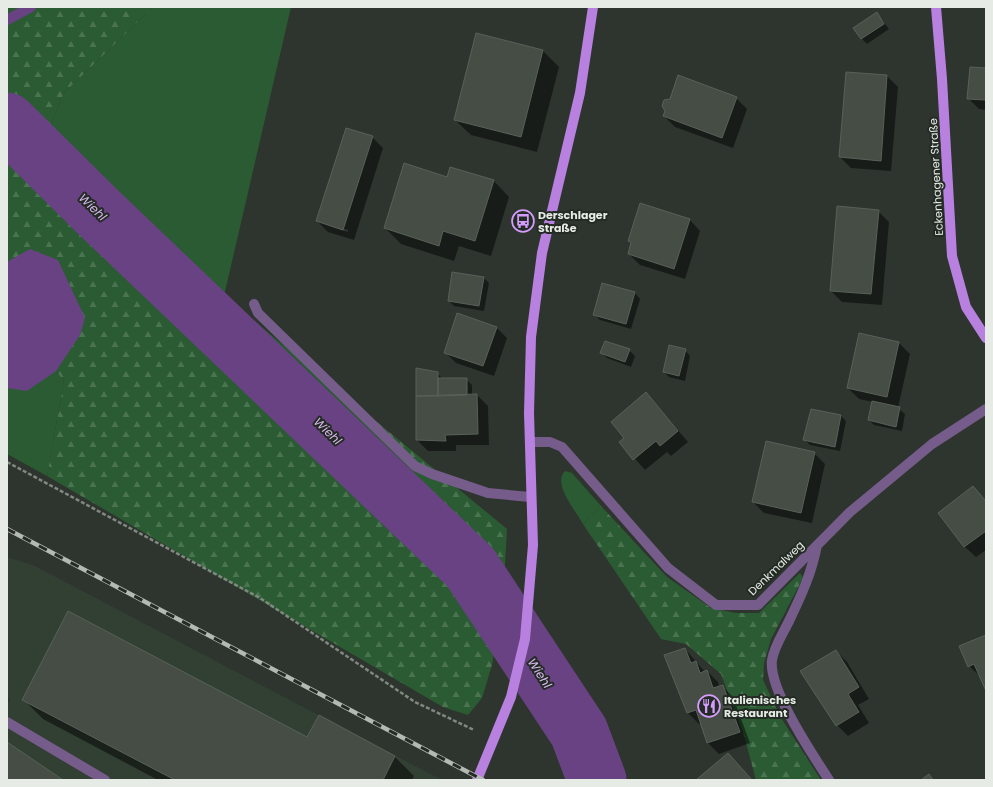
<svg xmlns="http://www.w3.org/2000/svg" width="993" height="787" font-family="Poppins,sans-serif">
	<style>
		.built { fill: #323f33 }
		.grass { fill: #2b5b32 }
		.forest { fill: url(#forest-firs) }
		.water { fill: #694284 }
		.shadow { fill: #0007; fill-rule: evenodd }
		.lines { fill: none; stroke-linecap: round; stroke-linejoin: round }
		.stream { stroke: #694284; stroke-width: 10 }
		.river { stroke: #694284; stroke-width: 59 }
		.building { fill: #454d45; stroke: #586159 }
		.path { stroke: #818781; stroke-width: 2.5; stroke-dasharray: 4 2; stroke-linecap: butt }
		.minor { stroke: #765c8a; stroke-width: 10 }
		.major { stroke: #b881df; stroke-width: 10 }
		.rail-casing { stroke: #b4b9b4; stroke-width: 4.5 }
		.rail { stroke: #242b24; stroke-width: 3; stroke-dasharray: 9; stroke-linecap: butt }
		.labels { text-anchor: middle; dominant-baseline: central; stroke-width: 4; stroke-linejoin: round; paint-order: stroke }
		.street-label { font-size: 11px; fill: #e6ebe6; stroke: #242b24 }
		.poi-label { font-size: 11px; font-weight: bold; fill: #e6ebe6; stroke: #242b24; text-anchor: start }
		.water-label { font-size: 12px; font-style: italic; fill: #dabaf2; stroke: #242b24 }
	</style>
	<defs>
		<pattern id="forest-firs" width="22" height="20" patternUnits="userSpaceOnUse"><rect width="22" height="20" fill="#2b5b32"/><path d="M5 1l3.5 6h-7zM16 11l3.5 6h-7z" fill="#4a7350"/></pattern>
	</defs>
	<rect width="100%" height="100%" fill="#2e352e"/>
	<!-- built -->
	<path class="built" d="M7,557L33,565L442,780H7V704L10,699L7,698Z"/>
	<!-- grass -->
	<path class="grass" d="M153,7H291L224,296L33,167L64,93Z
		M7,313L64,381L47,476L7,454Z
		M565,471L572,473L601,506L583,524C576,511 552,484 565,471Z"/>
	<!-- forest -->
	<path class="forest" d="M7,7H153L64,93L33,167L224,296L507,529L503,598L492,665L482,698L468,715L443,707L47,476L64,381L7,313Z
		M601,506L667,577L711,608L736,613H759L800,573L803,578L771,639L764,663L763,680L781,718L821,780H756L743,732L721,674L686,644L661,639L583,524Z"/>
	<!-- water -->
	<path class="water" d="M30,249L58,260L85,318L80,335L56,371L27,391L7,388V262Z"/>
	<!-- shadow -->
	<path class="shadow" d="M877,14L889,29L867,44L861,38Z
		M477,34L543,51L559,67L537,152L471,135L455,120Z
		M986,69V110L979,109L968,98Z
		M847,73L887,76L898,87L891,171L851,168L840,157Z
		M736,98L747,109L733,148L675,127L664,116Z
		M372,137L383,148L354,240L328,232L317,221ZM329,224L348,230V232L329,226Z
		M451,168L494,181L509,197L491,256L459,246L454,261L401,244L385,228L448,178Z
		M878,211L889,222L882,305L842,302L831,291Z
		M690,220L700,231L685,279L640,265L629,254L632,244L629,241Z
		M484,278L489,283L484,311L454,306L449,301Z
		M635,293L640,299L631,329L600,320L594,314Z
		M496,327L507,338L494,376L456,363L445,352Z
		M860,334L899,343L910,354L898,408L905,414L902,431L874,425L869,420L873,402L859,399L848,388Z
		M629,350L635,356L631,367L607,358L602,353Z
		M685,350L690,356L685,381L669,377L664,372Z
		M437,373L443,379H466L472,385V396L477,395L488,406L489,445H456V451H428L417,440Z
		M646,393L688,442L671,456L667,452L645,470L620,442L626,438Z
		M811,410L841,416L846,421L840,451L810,445L804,439Z
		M814,453L825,464L812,523L764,513L753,502Z
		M973,487L986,501V550L976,557L965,547L939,513Z
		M69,613L308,738L319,716L395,757L414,776L412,780H158L43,719L23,699Z
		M986,636V689L981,677L969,666Z
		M685,649L705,672L707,671L718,682L719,687L722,686L733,697L750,743L719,754L708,743L701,723L699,724L688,713L666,656Z
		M836,651L847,662L869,699L858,705L869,723L848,736L837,725Z"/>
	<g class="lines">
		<!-- stream -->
		<path class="stream" d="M7,20L31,7"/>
		<!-- river -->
		<path class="river" d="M7,122L98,212L470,567L579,732L597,780"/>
	</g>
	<!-- building -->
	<path class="building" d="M877,12L884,24L861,39L853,28Z
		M476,33L543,50L521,137L454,120Z
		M970,67L986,68V100L967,99Z
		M846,72L887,75L881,161L839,157Z
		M678,75L737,97L722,138L663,116L665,111L662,106L664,100L670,99Z
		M346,128L373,136L343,230L316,221Z
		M404,163L447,177L450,167L494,180L475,241L443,231L439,246L384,228Z
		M640,203L690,219L674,269L628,254L631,242L628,241Z
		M837,206L879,210L871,294L830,291Z
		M452,272L484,277L479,306L448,301Z
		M602,283L635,292L626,324L593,315Z
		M457,313L497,327L483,366L444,353Z
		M859,333L899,342L887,397L847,388Z
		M605,341L630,349L625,362L600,353Z
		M669,345L686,349L679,376L663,372Z
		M416,368L438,372V396H416Z
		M438,378H467V395L438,396Z
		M646,392L678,431L660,446L656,441L633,460L619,442L624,438L611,422Z
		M477,394L478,434L445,435L446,441L416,440V396Z
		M872,401L900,407L896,427L868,420Z
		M811,409L841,415L835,447L803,440Z
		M766,441L815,452L801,513L752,502Z
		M973,486L985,500L986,499V531L964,547L938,513Z
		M68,611L307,737L319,715L395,756L383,780H175L22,700Z
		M986,635V691L974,664L968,667L959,646Z
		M685,648L691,663L696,661L700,673L707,670L713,688L723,685L740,732L707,743L696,710L687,713L664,655Z
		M836,650L859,687L848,694L859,712L836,726L800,671Z
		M7,742L63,780H7Z
		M728,753L752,780H696Z
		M929,774L933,780H921Z"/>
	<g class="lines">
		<!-- path -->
		<path class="path" d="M7,462L260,598L415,702L474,730"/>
		<!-- minor -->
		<path class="minor" d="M254,304L258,313L415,466L432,474L488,493L530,497
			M530,442H550L562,447L668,568L716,605H758L850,512L932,444L986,409
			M817,545C812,572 802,594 790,619C784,632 774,646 772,660C768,689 813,755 829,780
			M7,722L105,780"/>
		<!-- major -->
		<path class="major" d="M936,7L942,79L952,256L966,307L986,338
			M477,780L511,697L525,639L533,545L529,413L531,337L542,253L580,93L593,7"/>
		<!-- rail casing -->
		<g class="rail-casing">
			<path id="rail" d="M7,529L483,780"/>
		</g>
		<!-- rail -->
		<use href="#rail" class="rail"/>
	</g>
	<!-- icons -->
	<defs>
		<g id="bus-ring" transform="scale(1.15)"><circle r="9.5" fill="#242b24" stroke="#d49cfc" stroke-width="1.5"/><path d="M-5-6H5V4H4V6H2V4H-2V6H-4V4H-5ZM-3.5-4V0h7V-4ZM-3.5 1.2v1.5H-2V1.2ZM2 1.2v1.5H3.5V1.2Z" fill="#d49cfc"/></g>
		<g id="restaurant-ring" transform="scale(1.15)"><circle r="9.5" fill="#242b24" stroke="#d49cfc" stroke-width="1.5"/><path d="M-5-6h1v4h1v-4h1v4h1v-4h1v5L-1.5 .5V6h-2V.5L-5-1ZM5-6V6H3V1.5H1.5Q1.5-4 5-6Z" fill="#d49cfc"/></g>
	</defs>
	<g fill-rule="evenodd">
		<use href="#bus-ring" x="523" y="221"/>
		<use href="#restaurant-ring" x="709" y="706"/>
	</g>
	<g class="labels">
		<!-- street labels -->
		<g class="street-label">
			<text transform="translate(936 177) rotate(-93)">Eckenhagener Straße</text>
			<text transform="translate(776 568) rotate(-44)">Denkmalweg</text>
		</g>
		<!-- poi labels -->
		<g class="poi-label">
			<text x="538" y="215">Derschlager<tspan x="538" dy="13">Straße</tspan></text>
			<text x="724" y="700">Italienisches<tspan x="724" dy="13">Restaurant</tspan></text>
		</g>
		<!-- water labels -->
		<g class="water-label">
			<text transform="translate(93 207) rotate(44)">Wiehl</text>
			<text transform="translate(328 431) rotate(44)">Wiehl</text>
			<text transform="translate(540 673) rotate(57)">Wiehl</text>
		</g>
	</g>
	<!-- border -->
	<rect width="993" height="787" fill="none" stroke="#e6ebe6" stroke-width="16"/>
</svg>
